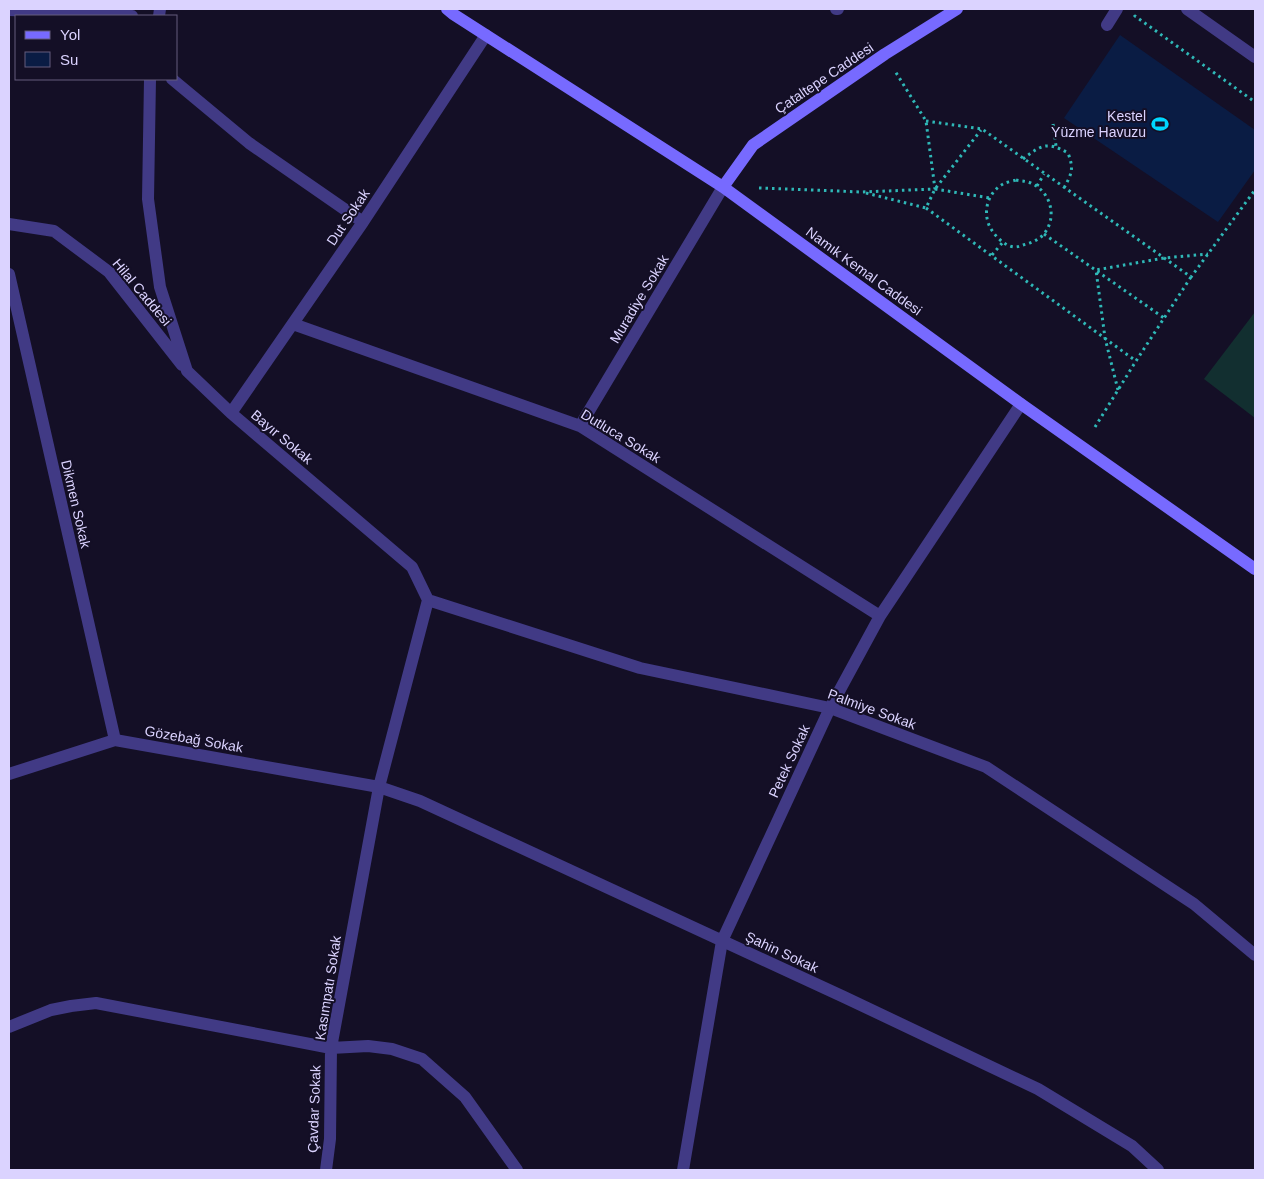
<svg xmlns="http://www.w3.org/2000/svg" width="1264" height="1179" font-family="Helvetica,sans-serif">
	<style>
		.green { fill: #122f30 }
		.water { fill: #0a1c44 }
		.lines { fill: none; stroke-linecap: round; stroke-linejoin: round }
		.path { stroke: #2fb8b7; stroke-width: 3; stroke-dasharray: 2.5 4; stroke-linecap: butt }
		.minor { stroke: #413a85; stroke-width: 12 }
		.secondary { stroke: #776aff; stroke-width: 12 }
		.labels { text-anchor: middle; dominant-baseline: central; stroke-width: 4; stroke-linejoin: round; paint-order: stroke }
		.street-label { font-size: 14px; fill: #dbd3ff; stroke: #140f26 }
		.poi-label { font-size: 14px; fill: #dbd3ff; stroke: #140f26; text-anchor: end }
	</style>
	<rect width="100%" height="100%" fill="#140f26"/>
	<!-- green -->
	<path class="green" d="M1255,312V418L1204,379Z"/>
	<!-- water -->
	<path class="water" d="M1120,35L1255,130V170L1218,222L1064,118Z"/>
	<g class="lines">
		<!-- path -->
		<path class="path" d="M1134,17L1135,16L1255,102
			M926,121L982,129L1191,277L1255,190
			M1053,124L1056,146
			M1023,159C1041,145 1047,141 1068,153C1074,169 1072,173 1064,188
			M1016,180C1020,181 1024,181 1028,182C1050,189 1059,217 1043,235C1037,241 1030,243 1023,245C1020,246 1018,247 1015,247C1007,247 998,239 993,232C981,216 986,192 1005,183C1008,182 1013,181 1016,180Z
			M1037,186L1044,174
			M759,188L862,192L935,189L926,121L895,71
			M935,189L990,198
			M866,193L926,208L935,189L981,130
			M926,208L1136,361L1191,277
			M1044,234L1164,318
			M992,255L1003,242
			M1118,390L1105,338L1096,270L1164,258L1208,254
			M1095,427L1136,361"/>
		<!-- minor -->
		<path class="minor" d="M836,9H838
			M1187,9L1255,57
			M9,10L65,12L132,16
			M159,16L160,9
			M1107,25L1117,9
			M150,79L148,199L160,287L187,371L231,413L412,567L428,600L379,787L331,1048L368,1046L392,1049L422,1059L465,1097L517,1170
			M172,79L249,143L363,222
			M9,224L54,231L109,272L182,365
			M9,274L115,740
			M293,324L580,426L880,616
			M231,413L363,222L486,35
			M580,426L723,187
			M428,600L640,668L830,708L986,767L1194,904L1255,955
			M9,774L115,740L379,787L420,801L844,997L1038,1089L1132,1146L1158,1170
			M9,1027L51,1010L71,1006L96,1003L331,1048L330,1139L326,1170
			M683,1170L722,941L830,708L880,616L1021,404"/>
		<!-- secondary -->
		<path class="secondary" d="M447,9L453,14L723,187L1021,404L1255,569
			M723,187L753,145L885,54L957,9"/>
	</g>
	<!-- icons -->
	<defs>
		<g id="stadium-bare" transform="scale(1.35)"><path d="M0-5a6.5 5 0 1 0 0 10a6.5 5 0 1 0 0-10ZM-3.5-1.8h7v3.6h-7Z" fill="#00d6fe" stroke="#140f26" stroke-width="2.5" paint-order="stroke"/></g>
	</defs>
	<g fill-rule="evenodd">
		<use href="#stadium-bare" x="1160" y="124"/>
	</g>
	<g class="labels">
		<!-- street labels -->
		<g class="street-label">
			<text transform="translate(824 78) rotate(-34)">Çataltepe Caddesi</text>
			<text transform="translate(348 217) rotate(-56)">Dut Sokak</text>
			<text transform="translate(864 271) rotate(36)">Namık Kemal Caddesi</text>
			<text transform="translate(142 292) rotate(50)">Hilal Caddesi</text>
			<text transform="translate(639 299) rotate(-59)">Muradiye Sokak</text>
			<text transform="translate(621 436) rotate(31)">Dutluca Sokak</text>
			<text transform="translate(282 437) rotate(40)">Bayır Sokak</text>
			<text transform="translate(76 504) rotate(77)">Dikmen Sokak</text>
			<text transform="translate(872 709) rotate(20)">Palmiye Sokak</text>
			<text transform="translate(194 739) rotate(10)">Gözebağ Sokak</text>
			<text transform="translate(789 761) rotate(-65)">Petek Sokak</text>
			<text transform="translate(782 952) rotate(25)">Şahin Sokak</text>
			<text transform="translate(328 988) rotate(-81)">Kasımpatı Sokak</text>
			<text transform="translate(314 1109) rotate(-88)">Çavdar Sokak</text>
		</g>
		<!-- poi labels -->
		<g class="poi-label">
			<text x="1146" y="116">Kestel<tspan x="1146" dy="16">Yüzme Havuzu</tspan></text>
		</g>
	</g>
	<!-- border -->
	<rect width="1264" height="1179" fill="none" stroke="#dbd3ff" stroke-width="20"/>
	<!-- legend -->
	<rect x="15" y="15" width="162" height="65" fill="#140f26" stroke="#645d7d"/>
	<rect x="25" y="31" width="25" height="8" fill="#776aff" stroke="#645d7d"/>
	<text x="60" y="40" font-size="15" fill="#dbd3ff">Yol</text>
	<rect x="25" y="52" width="25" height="15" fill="#0a1c44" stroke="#645d7d"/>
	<text x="60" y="65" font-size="15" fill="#dbd3ff">Su</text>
</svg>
